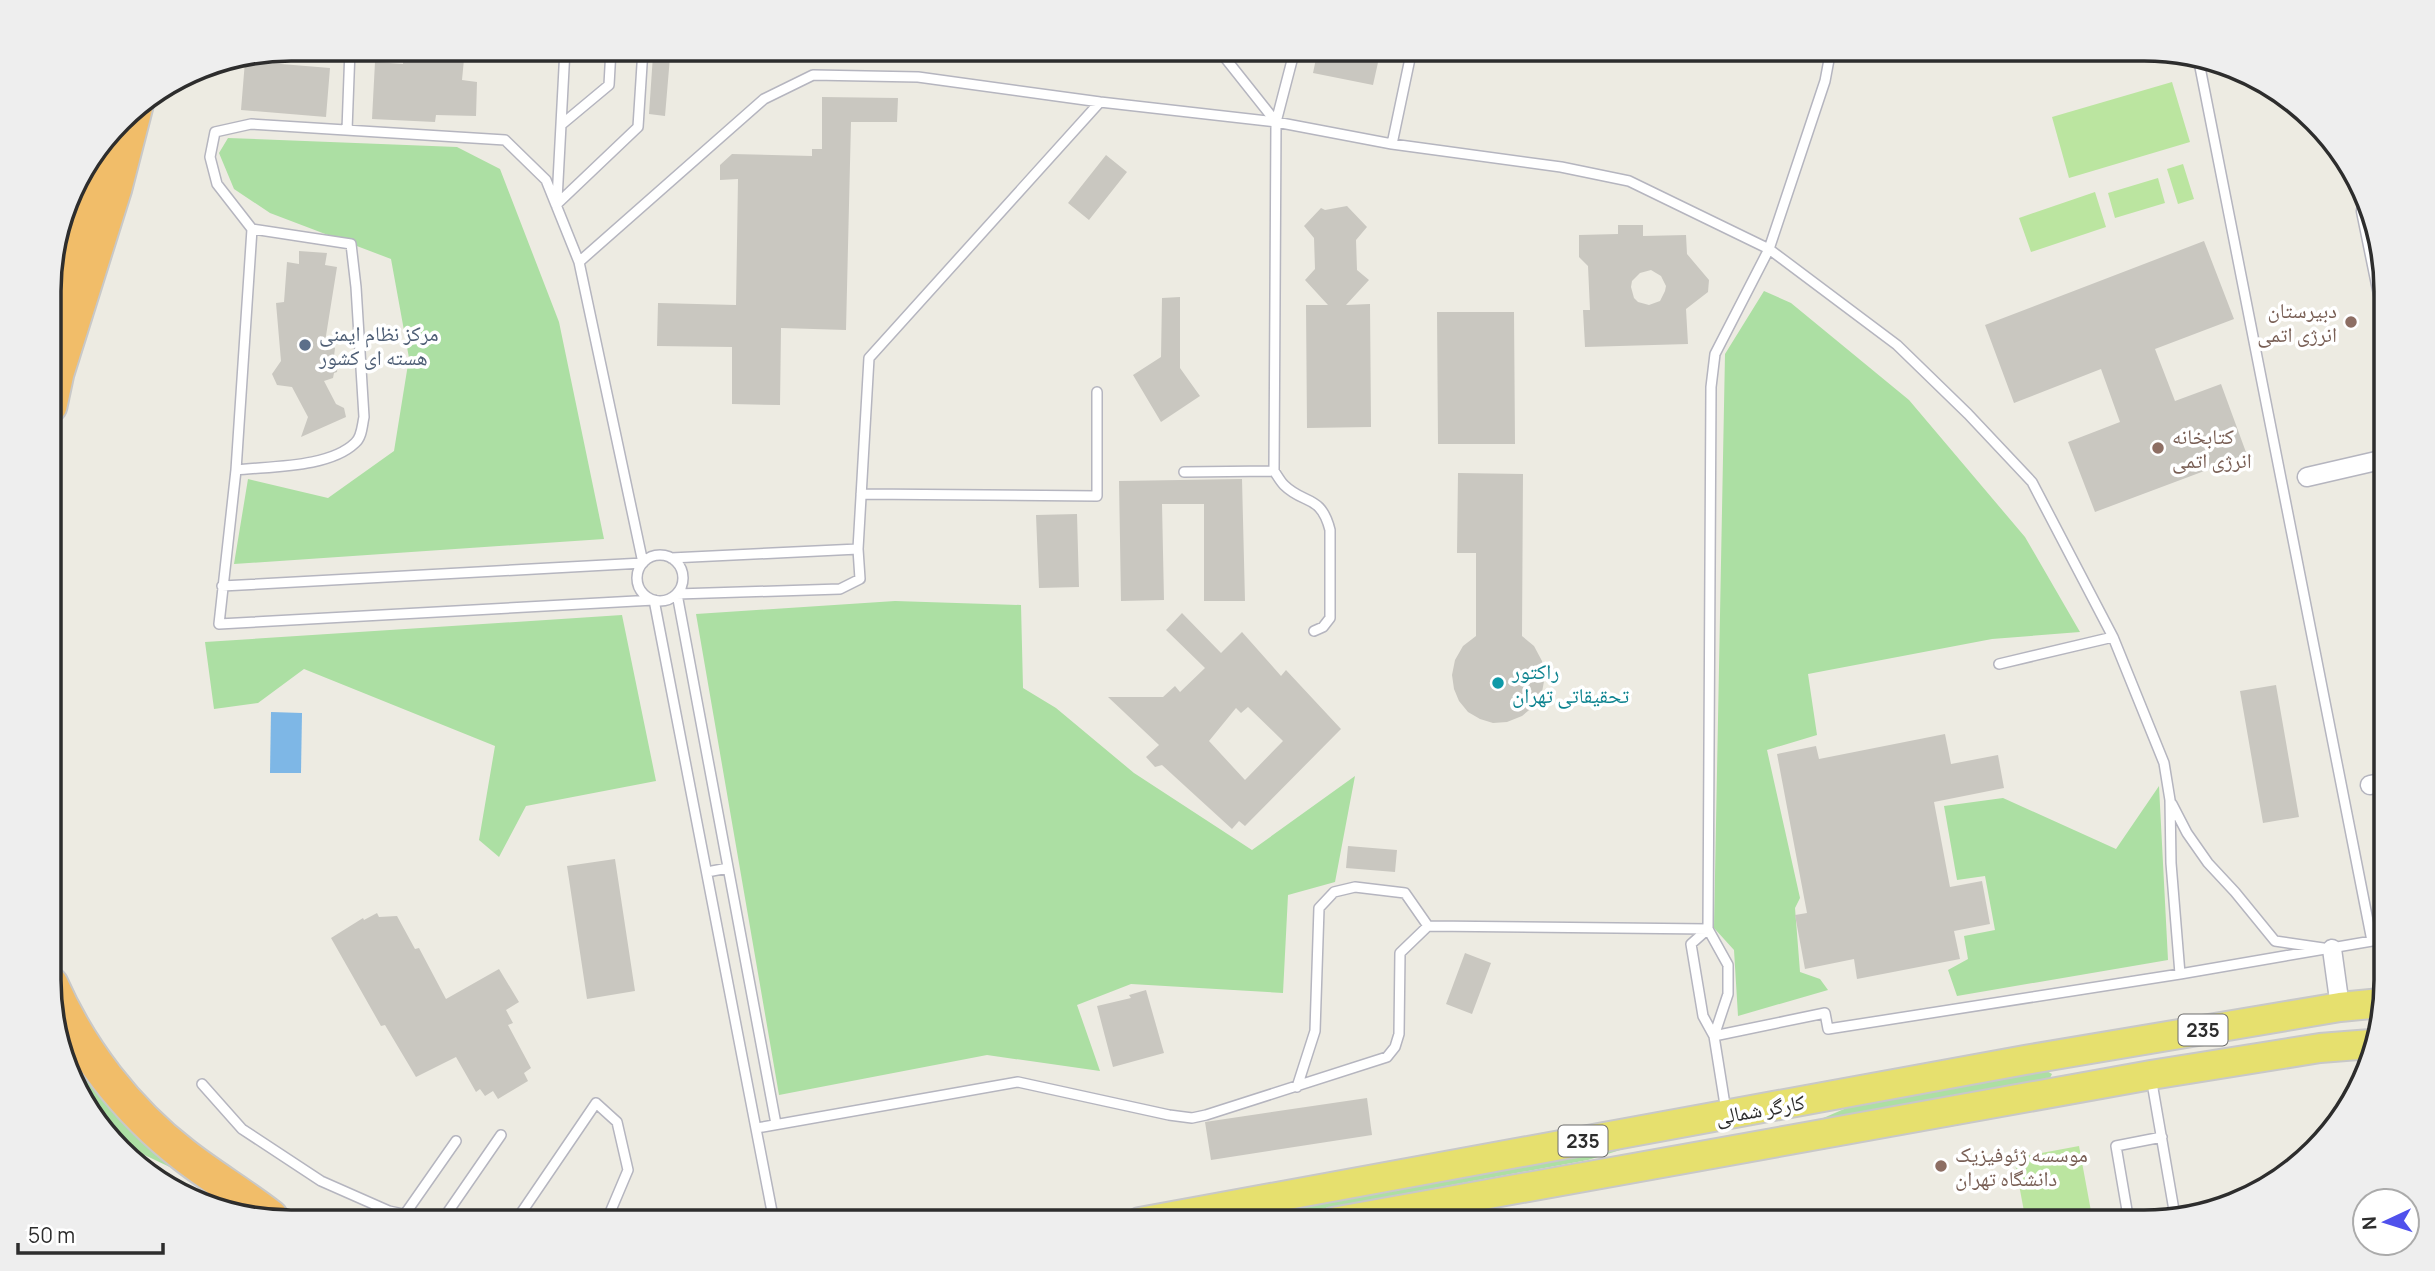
<svg xmlns="http://www.w3.org/2000/svg" width="2435" height="1271" font-family="Manrope,'Noto Naskh Arabic',sans-serif">
	<style>
		.green { fill: #acdfa3 }
		.pitch { fill: #bbe5a0 }
		.water { fill: #7eb7e6 }
		.building { fill: #c9c7c0; fill-rule: evenodd }
		.lines { fill: none; stroke-linecap: round; stroke-linejoin: round }
		.lane-casing { stroke: #b5b5bf; stroke-width: 12 }
		.street-casing { stroke: #b5b5bf; stroke-width: 21 }
		.primary-casing { stroke: #c8c8c8; stroke-width: 32 }
		.highway-casing { stroke: #c8c8c8; stroke-width: 37 }
		.lane { stroke: #fff; stroke-width: 9 }
		.street { stroke: #fff; stroke-width: 18 }
		.primary { stroke: #e6e06e; stroke-width: 28 }
		.highway { stroke: #f1bd69; stroke-width: 33 }
		.education-dot { fill: #8d6e63; stroke: #fff; stroke-width: 2.5 }
		.service-dot { fill: #5c6f8a; stroke: #fff; stroke-width: 2.5 }
		.culture-dot { fill: #0f9aa8; stroke: #fff; stroke-width: 2.5 }
		.labels { text-anchor: middle; dominant-baseline: central; stroke-width: 7; stroke-linejoin: round; paint-order: stroke }
		.shield { fill: #fff; stroke: #6c6c6c; stroke-width: 2 }
		.shield-label { font-size: 19px; font-weight: bold; fill: #2d2d2d }
		.education-label { font-size: 21px; fill: #785e54; stroke: #fff; text-anchor: start }
		.service-label { font-size: 21px; fill: #4e5e75; stroke: #fff; text-anchor: start }
		.culture-label { font-size: 21px; fill: #0d838f; stroke: #fff; text-anchor: start }
		.street-label { font-size: 21px; fill: #2d2d2d; stroke: #fff }
		.rim { fill: none; stroke: #2d2d2d; stroke-width: 3.5 }
	</style>
	<rect width="100%" height="100%" fill="#edebe2"/>
	<!-- green -->
	<path class="green" d="M228,138L457,147L500,169L559,322L604,539L234,564L248,479L328,498L394,451L409,358L391,259L270,213L234,189L219,153Z
		M1764,291L1791,303L1909,400L2025,537L2080,632L1992,639L1808,674L1817,735L1767,750L1800,898L1795,908L1800,972L1820,979L1828,990L1738,1016L1734,950L1714,928L1725,354Z
		M895,601L1021,605L1023,688L1056,708L1134,773L1252,850L1355,776L1335,882L1288,895L1283,993L1131,984L1077,1005L1100,1071L987,1055L779,1095L696,614Z
		M622,615L656,781L526,806L499,857L479,840L495,746L304,669L258,703L214,709L205,642Z
		M2159,786L2168,960L1957,996L1948,970L1968,959L1964,936L1995,930L1985,876L1957,880L1944,806L2003,798L2116,849Z
		M51,1012L134,1126L174,1169L117,1142L99,1127Z
		M2045,1070L2052,1074L2048,1082L1825,1123L1821,1119L1851,1106Z
		M1662,1140L1630,1147L1588,1160L1250,1222H1172Z"/>
	<!-- pitch -->
	<path class="pitch" d="M2172,82L2190,142L2069,178L2052,117Z
		M2183,164L2194,199L2178,204L2167,169Z
		M2158,178L2165,203L2115,218L2108,193Z
		M2095,192L2106,227L2031,252L2019,218Z
		M2079,1146L2093,1222H2026L2014,1158Z"/>
	<!-- water -->
	<path class="water" d="M271,712L302,713L301,773H270Z"/>
	<!-- building -->
	<path class="building" d="M404,49H465L462,80L477,82L476,116L436,115L435,122L372,119L375,62L403,64Z
		M1318,49H1381L1373,85L1313,73Z
		M653,55L670,57L665,116L649,114Z
		M245,61L330,68L326,117L241,110Z
		M822,97L898,98L897,122H851L846,330L781,328L780,405L732,404V347L657,346L658,303L736,305L738,179L720,180V165L732,154L812,156V149H822Z
		M1106,155L1127,172L1089,220L1068,203Z
		M1347,206L1367,227L1356,240L1357,270L1369,280L1346,305L1370,304L1371,427L1307,428L1306,305H1328L1305,280L1315,269L1314,238L1304,226L1321,208L1325,210Z
		M1618,225H1643V236L1686,235L1687,254L1709,280L1708,292L1686,309L1688,344L1585,347L1583,310H1590L1588,266L1579,257V235L1618,234ZM1651,270L1661,276L1666,286L1665,291L1660,301L1649,305L1638,302L1634,298L1631,287L1632,281L1640,273Z
		M2204,241L2234,319L2155,349L2175,401L2221,384L2247,455L2095,512L2068,442L2120,422L2101,369L2014,403L1985,325Z
		M299,251L327,253L325,265L337,267L325,342L335,348L334,356L338,359L337,372L334,373L333,378L324,381L336,404L344,408L346,417L301,437L308,417L292,387L277,385L272,374L281,361L276,303L284,302L287,262L299,264Z
		M1180,297V368L1200,396L1161,422L1133,375L1161,357L1162,298Z
		M1437,312H1514L1515,444H1438Z
		M1458,473L1523,474L1522,636L1534,646L1542,661L1545,676L1542,692L1534,706L1522,716L1507,722L1493,723L1480,719L1468,712L1459,701L1454,689L1452,675L1455,660L1463,646L1476,636V553H1457Z
		M1242,479L1245,601H1204V504H1162L1164,600L1121,601L1119,481Z
		M1077,514L1079,587L1039,588L1036,515Z
		M1182,613L1221,653L1242,632L1281,676L1286,670L1341,729L1245,826L1239,821L1232,829L1162,765L1155,767L1146,757L1159,745L1108,697H1163L1175,686L1180,692L1205,668L1166,630ZM1248,707L1283,741L1245,780L1209,741L1236,708L1241,713Z
		M2276,685L2299,817L2263,823L2240,691Z
		M1945,734L1951,764L1998,755L2004,788L1934,802L1950,887L1982,881L1990,924L1954,931L1960,959L1857,979L1854,959L1805,969L1795,915L1807,913L1777,754L1816,746L1819,759Z
		M1348,846L1397,850L1395,872L1346,868Z
		M615,859L635,991L587,999L567,866Z
		M377,913L379,917L397,916L415,949L419,948L446,999L499,969L519,1002L506,1010L513,1023L508,1025L531,1068L524,1073L528,1081L498,1099L493,1091L485,1096L480,1089L476,1092L456,1057L416,1077L385,1025L381,1026L331,938L363,918L364,920Z
		M1465,953L1491,963L1472,1014L1446,1004Z
		M1146,990L1164,1053L1113,1067L1097,1006L1131,998L1129,995Z
		M1367,1098L1372,1135L1211,1160L1205,1122Z"/>
	<g class="lines">
		<!-- lane casing -->
		<g class="lane-casing">
			<path id="lane" d="M1218,49L1276,122
				M1295,49L1276,122L1274,471C1277,475 1280,481 1284,485C1304,505 1321,494 1330,530V618L1323,627L1314,631
				M561,125L609,85L611,49
				M347,130L350,49
				M1392,144L1412,49
				M557,200L565,49
				M556,205L638,127L643,49
				M579,262L764,99L813,75L918,77L1100,102L1276,122L1392,144L1561,167L1629,181L1769,249L1897,345L1968,414L2032,482L2113,637L2164,763L2170,800L2171,863L2180,974
				M236,470C270,466 329,468 355,443C362,437 362,426 364,417L356,287L351,244L252,229
				M1184,472L1274,471
				M861,494L1097,496V392
				M637 578a23 23 0 1 1 46 0a23 23 0 1 1-46 0Z
				M671,558L858,549
				M222,586L643,563L579,262L546,180L505,140L251,124L215,132L210,157L217,184L252,229L236,470L219,624L654,600L774,1222
				M1999,664L2113,637
				M2172,804L2187,833L2208,863L2235,892L2275,941L2323,948
				M707,872L728,868
				M1714,1036L1825,1013L1828,1029L2180,974L2372,941L2199,62
				M1714,1036L1728,994V965L1708,929L1691,944L1703,1016L1714,1036L1726,1111
				M2151,1077L2175,1216
				M202,1084L242,1129L321,1181L389,1211L441,1222
				M1297,1087L1315,1031L1319,908L1334,892L1355,887L1405,893L1428,926
				M776,1124L677,594L840,589L860,579L858,549L869,358L1100,102
				M757,1128L1018,1082L1169,1115L1192,1118L1206,1115L1387,1057L1395,1047L1399,1034L1400,953L1428,926L1708,929L1711,387L1715,354L1769,249L1825,81L1831,49
				M405,1214L456,1141
				M441,1222L501,1135
				M515,1222L596,1103L617,1122L628,1170L606,1222
				M2129,1222L2116,1146L2162,1137"/>
		</g>
		<!-- street casing -->
		<g class="street-casing">
			<path id="street" d="M2366,211L2384,299
				M2307,477L2385,459
				M2370,785L2385,782
				M2332,949L2340,1007"/>
		</g>
		<!-- primary casing -->
		<g class="primary-casing">
			<path id="primary" d="M1140,1222L2025,1060L2340,1007L2381,1003
				M1333,1222L2151,1075L2320,1048L2371,1044"/>
		</g>
		<!-- highway casing -->
		<g class="highway-casing">
			<path id="highway" d="M50,290L96,155
				M50,406L57,373L115,188L136,106
				M51,984C80,1050 127,1111 184,1155C212,1177 243,1195 271,1217"/>
		</g>
		<!-- lane -->
		<use href="#lane" class="lane"/>
		<!-- street -->
		<use href="#street" class="street"/>
		<!-- primary -->
		<use href="#primary" class="primary"/>
		<!-- highway -->
		<use href="#highway" class="highway"/>
	</g>
	<!-- markers -->
	<g class="education-dot">
		<circle cx="2351" cy="322" r="7"/>
		<circle cx="2158" cy="448" r="7"/>
		<circle cx="1941" cy="1166" r="7"/>
	</g>
	<circle class="service-dot" cx="305" cy="345" r="7"/>
	<circle class="culture-dot" cx="1498" cy="683" r="7"/>
	<g class="labels">
		<!-- shield labels -->
		<g class="shield">
			<rect x="2178.5" y="1014.5" width="49" height="31" rx="5"/>
			<rect x="1558.5" y="1125.5" width="49" height="31" rx="5"/>
		</g>
		<g class="shield-label">
			<text x="2203" y="1030">235</text>
			<text x="1583" y="1141">235</text>
		</g>
		<!-- education labels -->
		<g class="education-label">
			<text x="2337" y="310" text-anchor="end">دبیرستان<tspan x="2337" dy="24">انرژی اتمی</tspan></text>
			<text x="2172" y="436">کتابخانه<tspan x="2172" dy="24">انرژی اتمی</tspan></text>
			<text x="1955" y="1154">موسسه ژئوفیزیک<tspan x="1955" dy="24">دانشگاه تهران</tspan></text>
		</g>
		<!-- service labels -->
		<g class="service-label">
			<text x="319" y="333">مرکز نظام ایمنی<tspan x="319" dy="24">هسته ای کشور</tspan></text>
		</g>
		<!-- culture labels -->
		<g class="culture-label">
			<text x="1512" y="671">راکتور<tspan x="1512" dy="24">تحقیقاتی تهران</tspan></text>
		</g>
		<!-- street labels -->
		<g class="street-label">
			<text transform="translate(1760 1109) rotate(-10)">کارگر شمالی</text>
		</g>
	</g>
	<!-- crop -->
	<path d="M0 0H2435V1271H0ZM291 61H2144A230 230 0 0 1 2374 291V980A230 230 0 0 1 2144 1210H291A230 230 0 0 1 61 980V291A230 230 0 0 1 291 61Z" fill="#eee" fill-rule="evenodd"/>
	<path class="rim" d="M291 61H2144A230 230 0 0 1 2374 291V980A230 230 0 0 1 2144 1210H291A230 230 0 0 1 61 980V291A230 230 0 0 1 291 61Z"/>
	<!-- north arrow -->
	<g transform="translate(2386 1222) rotate(266)"><circle r="33" fill="#ffffff" stroke="#ababab" stroke-width="2"/>
	<path d="M0-5L12 26L0 18L-12 26Z" fill="#5051ec"/>
	<text y="-10" font-size="19" font-weight="bold" text-anchor="middle" fill="#2d2d2d">N</text>
	</g>
	<!-- scale -->
	<path d="M18 1243v10h145v-10" fill="none" stroke="#2d2d2d" stroke-width="3.5"/>
	<text x="28" y="1243" font-size="21" fill="#2d2d2d" stroke="#ffffff" stroke-width="5" paint-order="stroke">50 m</text>
</svg>
